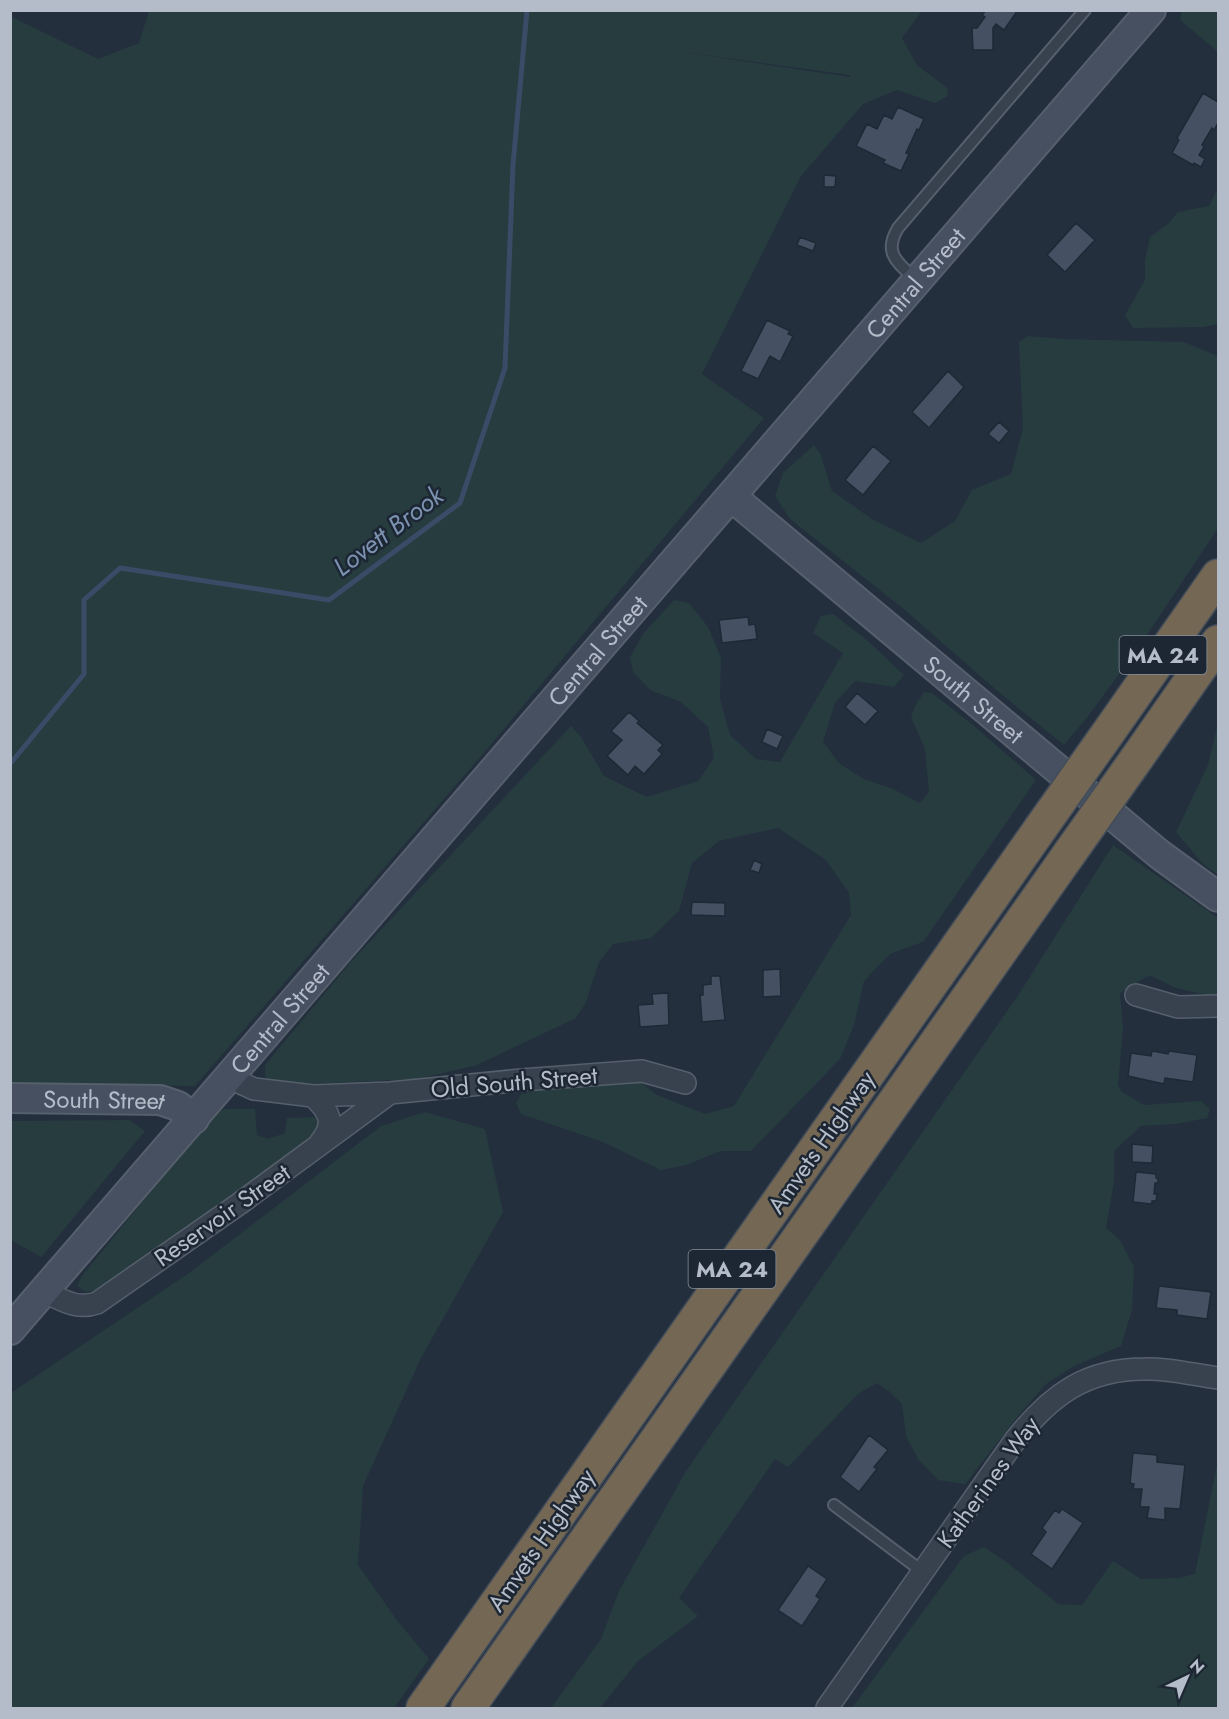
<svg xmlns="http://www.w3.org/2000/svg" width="1229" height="1719" font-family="Jost,sans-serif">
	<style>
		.green { fill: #263c3f; fill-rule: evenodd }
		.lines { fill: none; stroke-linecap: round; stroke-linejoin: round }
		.stream { stroke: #394c67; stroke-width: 5 }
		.building { fill: #455162; stroke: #1f2835; stroke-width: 1.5 }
		.lane-casing { stroke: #565f6c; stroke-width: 14 }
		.street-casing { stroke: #565f6c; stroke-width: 24 }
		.secondary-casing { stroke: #565f6c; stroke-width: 32 }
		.highway-casing { stroke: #434c59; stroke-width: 36 }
		.lane { stroke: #38414e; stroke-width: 10 }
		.street { stroke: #38414e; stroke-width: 21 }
		.secondary { stroke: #465061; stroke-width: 28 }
		.highway { stroke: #746855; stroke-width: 33 }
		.highway-bridge-casing { stroke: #434c59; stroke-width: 36; stroke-linecap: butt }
		.highway-bridge { stroke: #746855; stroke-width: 33 }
		.labels { text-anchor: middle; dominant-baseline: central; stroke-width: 5; stroke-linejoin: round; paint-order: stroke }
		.shield { fill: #1d2633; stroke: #878f9c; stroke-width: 1.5 }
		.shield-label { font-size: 22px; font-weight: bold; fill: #b4bcc9 }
		.street-label { font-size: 24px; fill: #b4bcc9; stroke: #1d2633 }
		.water-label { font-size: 26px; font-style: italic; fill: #7c92b1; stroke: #1d2633 }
	</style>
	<rect width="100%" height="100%" fill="#242f3e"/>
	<!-- green -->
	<path class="green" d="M149,11H922L902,38L917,65L947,88L948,96L935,103L897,90L863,104L801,176L702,374L764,418L488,748L195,1086L11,1083L10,16L98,59L139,43ZM675,51L850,75H851L850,77Z
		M1182,11H1218V52L1180,20Z
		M1218,188V324L1203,327L1133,328L1125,315L1145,280V261L1150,237L1168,224L1178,212L1209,206Z
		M1028,336L1062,339L1184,342L1218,356V528L1141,644L1086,719L1064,745L995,689L905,610L790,519L775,496L783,473L814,445L820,453L832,491L872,519L921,543L955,521L972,490L1011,474L1023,428L1019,342Z
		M674,600L689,603L708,627L721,658L720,699L730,735L756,759L780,762L843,653L813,633L821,616L833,614L868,641L904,675L894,687L855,681L835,703L823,742L840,764L864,779L893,789L920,803L929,792L925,749L911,717L915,706L924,692L932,693L973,725L1036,780L923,942L890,954L864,981L854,1025L840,1059L751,1151H721L686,1165L661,1170L603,1142L521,1114L516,1103L521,1094L556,1087L635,1078L657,1095L705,1114L734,1106L851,915L849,893L826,860L778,828L719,841L692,863L679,911L651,938L613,944L599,962L586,1002L576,1018L477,1065L418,1079L307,1084L274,1082L268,1080L265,1076V1065L350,963L571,726L581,737L604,776L647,797L698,781L714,758L708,727L681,702L650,690L633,672L630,657L643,634Z
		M1218,723V875L1202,863L1176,832L1208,765Z
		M1113,845L1218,918V995H1207L1176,988L1151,976L1144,978L1120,993L1123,1029L1118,1085L1122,1092L1144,1105L1201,1101L1210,1109L1207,1118L1176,1124L1141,1126L1114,1151V1182L1106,1228L1120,1240L1134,1267L1132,1310L1121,1346L1074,1366L1046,1384L1018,1416L965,1484L938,1480L918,1459L906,1436L902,1404L890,1392L877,1383L858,1394L788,1467L775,1459L679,1598L698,1616L638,1661L600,1708H551L601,1639L619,1591L686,1471L1017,997Z
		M224,1109H255L257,1135L268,1139L285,1133L287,1118L318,1117L319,1127L312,1138L162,1247L94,1291L86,1292L77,1286L82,1276L209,1120Z
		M425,1112L485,1129L503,1212L421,1358L363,1486L358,1565L396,1619L429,1659L394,1708H11V1393L189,1273L381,1126Z
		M129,1120L145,1131L41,1257L11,1240V1121Z
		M1218,1460V1708H852L964,1556L984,1547L1008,1563L1058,1604L1082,1605L1113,1561L1141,1579L1179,1578L1195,1574Z"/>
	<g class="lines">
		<!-- stream -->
		<path class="stream" d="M10,764L84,674V600L120,568L329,600L460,503L505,368L513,165L527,10"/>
	</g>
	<!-- building -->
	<path class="building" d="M986,10H1018L1004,30L996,24L993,28V50H973L972,28H977L985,17L982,15Z
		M1203,93L1218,102V123L1214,130L1212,128L1202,145L1204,147L1199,155L1205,159L1201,167L1194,163L1193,165L1172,153L1179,140L1177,138Z
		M898,107L924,119L919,130L917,129L906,153L909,154L901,171L883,163L885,160L856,146L867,124L877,129L884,115L892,119Z
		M824,175L836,176L835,187H824Z
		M1076,223L1095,240L1065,272L1047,255Z
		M800,237L816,243L813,251L797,245Z
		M767,320L790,331L788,334L793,336L780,362L770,356L758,379L741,371Z
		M948,371L964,387L929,428L912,412Z
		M999,422L1009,431L999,443L988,434Z
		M873,446L891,461L863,495L845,480Z
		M748,617L749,625L755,624L757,639L722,643L719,620Z
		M857,693L878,711L865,725L845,707Z
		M629,712L639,721L637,723L663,745L658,750L662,754L644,774L635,766L628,775L607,756L622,740L611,731Z
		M767,729L783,736L777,749L762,742Z
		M754,860L762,864L759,873L750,870Z
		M692,902L725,903V916L691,915Z
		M780,969L781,996L763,997V970Z
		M711,976H720L725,1020L702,1022L700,995H703V985L711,984Z
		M668,993L669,1025L640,1027L638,1005L653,1004L652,994Z
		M1152,1051L1168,1054L1169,1051L1197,1055L1193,1082L1165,1078L1164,1084L1128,1076L1131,1053L1151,1056Z
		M1132,1144L1153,1146L1152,1163L1132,1162Z
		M1136,1172L1156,1174V1178H1158V1183H1155L1154,1194H1157L1156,1201H1152V1204L1133,1202Z
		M1159,1286L1211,1292L1207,1319L1177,1315V1310L1156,1308Z
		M869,1435L888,1450L874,1467L877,1469L859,1492L840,1477Z
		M1133,1453L1157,1455V1462L1185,1465L1180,1509L1165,1508V1520L1147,1518L1149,1507H1140L1142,1489H1133L1134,1484L1130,1483Z
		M1062,1509L1083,1523L1052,1569L1031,1554L1046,1532L1042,1528L1055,1510L1059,1513Z
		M808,1566L827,1579L816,1596L820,1599L802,1626L778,1610Z"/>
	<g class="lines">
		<!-- lane casing -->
		<g class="lane-casing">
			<path id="lane" d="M915,279C897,262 883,253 898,228L1085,10
				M834,1505L923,1572"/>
		</g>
		<!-- street casing -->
		<g class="street-casing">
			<path id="street" d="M1136,995L1178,1007L1218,1006
				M230,1078L254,1089L313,1096L390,1093L522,1080L642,1071L685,1083
				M313,1096C330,1112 336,1123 320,1143
				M45,1292C62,1300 77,1310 97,1303L239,1204L390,1093
				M827,1708L1016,1439C1051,1395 1086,1369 1145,1369C1169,1368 1194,1375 1218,1378"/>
		</g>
		<!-- secondary casing -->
		<g class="secondary-casing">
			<g id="secondary">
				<path id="s1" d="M732,497L1159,854L1218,897"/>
				<path id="s2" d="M10,1098L160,1100L178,1106L194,1119"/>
				<path id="s3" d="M10,1330L1151,10"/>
			</g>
		</g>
		<!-- highway casing -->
		<g class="highway-casing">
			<path id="highway" d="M1108,733L1218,576
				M1137,758L1218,642
				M423,1708L1040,829
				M468,1708L1069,854"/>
		</g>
		<!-- lane -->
		<use href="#lane" class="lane"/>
		<!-- street -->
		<use href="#street" class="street"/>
		<!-- secondary -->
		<use href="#secondary" class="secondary"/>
		<!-- highway -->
		<use href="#highway" class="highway"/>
		<!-- highway-bridge casing -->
		<g class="highway-bridge-casing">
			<path id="highway-bridge" d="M1040,829L1108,733
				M1069,854L1137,758"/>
		</g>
		<!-- highway-bridge -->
		<use href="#highway-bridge" class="highway-bridge"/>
	</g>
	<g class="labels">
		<!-- shield labels -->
		<g class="shield">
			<rect x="1119.5" y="636" width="87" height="38" rx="4.5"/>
			<rect x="688.5" y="1250" width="87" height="38" rx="4.5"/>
		</g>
		<g class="shield-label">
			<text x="1163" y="655">MA 24</text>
			<text x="732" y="1269">MA 24</text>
		</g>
		<!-- street labels -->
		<g class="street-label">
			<text stroke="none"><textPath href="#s3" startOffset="1384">Central Street</textPath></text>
			<text stroke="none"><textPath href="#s3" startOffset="898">Central Street</textPath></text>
			<text stroke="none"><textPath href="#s1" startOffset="315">South Street</textPath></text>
			<text stroke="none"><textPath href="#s3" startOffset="412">Central Street</textPath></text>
			<text transform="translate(514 1082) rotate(-5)">Old South Street</text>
			<text stroke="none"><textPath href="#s2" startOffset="94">South Street</textPath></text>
			<text transform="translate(821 1142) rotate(-55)">Amvets Highway</text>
			<text transform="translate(222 1215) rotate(-35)">Reservoir Street</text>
			<text transform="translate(988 1482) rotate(-54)">Katherines Way</text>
			<text transform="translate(541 1540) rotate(-55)">Amvets Highway</text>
		</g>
		<!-- water labels -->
		<g class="water-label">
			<text transform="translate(388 531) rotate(-37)">Lovett Brook</text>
		</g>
	</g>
	<!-- border -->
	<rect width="1229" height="1719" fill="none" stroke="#b4bcc9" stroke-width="24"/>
	<!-- north arrow -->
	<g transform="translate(1187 1677) rotate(44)" stroke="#1d2633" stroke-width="4.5" paint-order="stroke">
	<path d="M0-4.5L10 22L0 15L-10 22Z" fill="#b4bcc9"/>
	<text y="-9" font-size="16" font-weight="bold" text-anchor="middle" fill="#b4bcc9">N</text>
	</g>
</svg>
